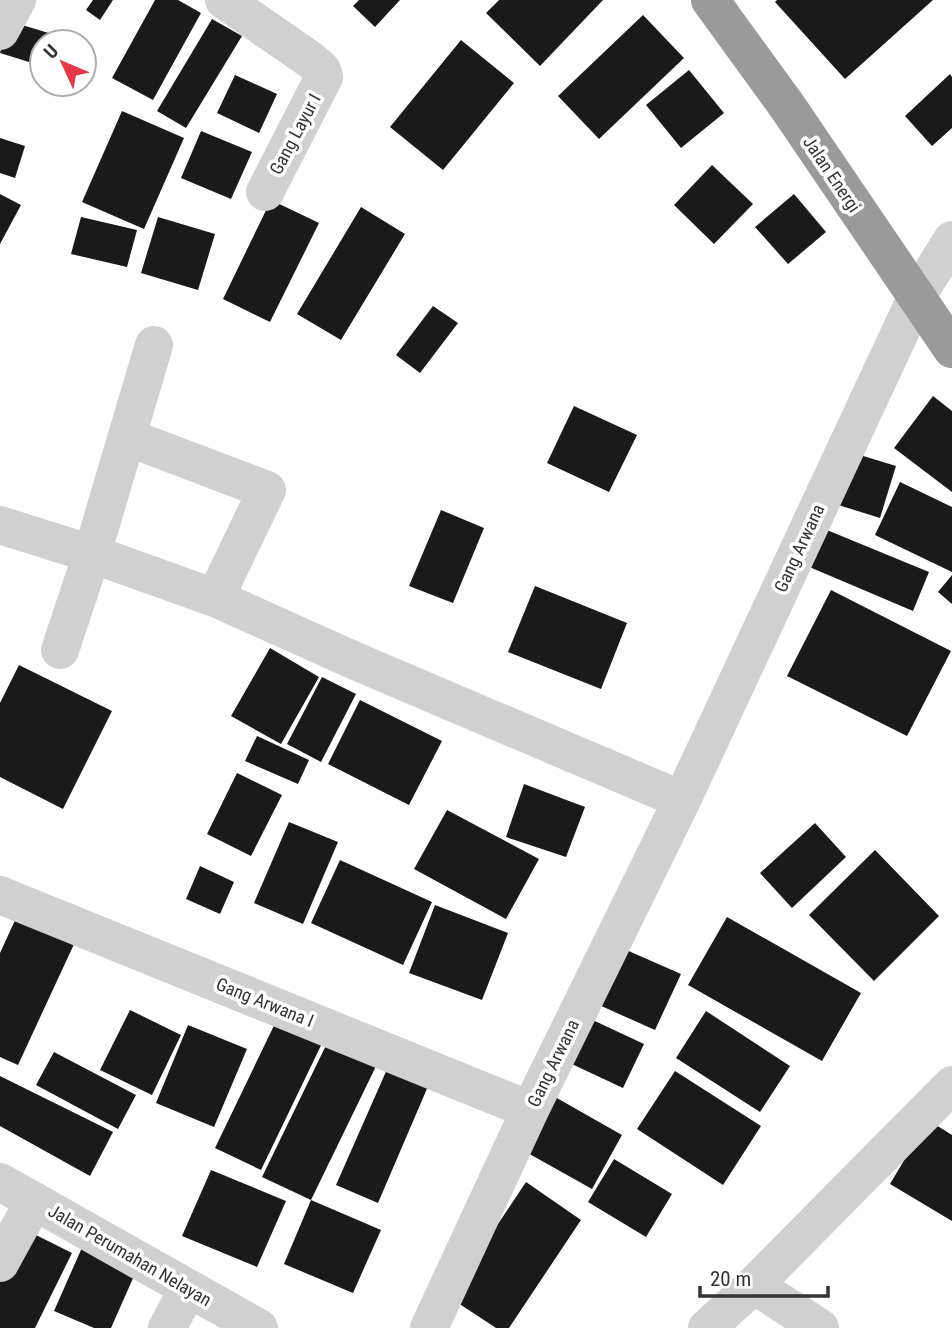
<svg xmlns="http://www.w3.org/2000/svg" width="952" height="1328" font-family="'Roboto Condensed',sans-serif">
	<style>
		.building { fill: #1a1a1a }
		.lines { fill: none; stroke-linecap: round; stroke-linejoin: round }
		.minor { stroke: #d0d0d0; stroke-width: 38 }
		.highway { stroke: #9a9a9a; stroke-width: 38 }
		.labels { text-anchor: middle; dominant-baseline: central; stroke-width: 7; stroke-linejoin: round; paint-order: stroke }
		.street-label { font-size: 18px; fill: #333; stroke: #fff }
	</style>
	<rect width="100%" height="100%" fill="#fff"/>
	<!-- building -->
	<path class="building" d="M93,0H113L100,20L86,10Z
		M155,0H178L201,13L153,100L112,78Z
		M359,0H400L375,27L353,6Z
		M499,0H603L540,66L486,13Z
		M777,0H933L845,79L775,2Z
		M643,15L684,58L599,139L558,96Z
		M212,19L242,36L186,128L157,111Z
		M9,21L75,41V42H42V66L0,53Z
		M461,40L514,83L443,170L390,127Z
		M689,70L724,113L681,148L646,105Z
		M950,74L952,77V128L932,146L905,116Z
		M235,75L277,94L259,133L217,113Z
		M122,111L184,138L144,229L82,202Z
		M201,131L252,152L231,199L181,178Z
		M0,138L25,146L15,178L0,173Z
		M712,165L753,204L714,244L674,205Z
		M0,194L21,205L0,244Z
		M794,194L826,232L788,264L755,227Z
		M271,200L319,223L270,322L223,299Z
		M361,207L405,234L341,340L297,314Z
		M81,217L137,230L127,267L71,254Z
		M158,217L215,234L198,290L141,273Z
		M433,306L458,323L420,373L396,355Z
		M933,396L952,411V492L894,448Z
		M574,406L637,435L609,492L547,463Z
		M847,451L896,466L880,518L832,503Z
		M900,482L952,507V572L875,535Z
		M441,510L484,528L453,603L409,586Z
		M822,528L929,572L913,611L807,566Z
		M952,575V604L938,592Z
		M535,586L627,623L601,689L508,652Z
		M831,590L951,651L907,736L787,676Z
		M270,648L319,677L281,744L231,716Z
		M19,665L112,711L63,809L0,777V703Z
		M322,677L356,694L321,762L287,744Z
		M360,700L442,741L409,805L328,764Z
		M257,736L309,760L298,784L245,761Z
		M237,773L282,795L251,856L207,834Z
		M524,784L585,807L566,857L506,837Z
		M447,810L539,859L506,919L414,869Z
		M289,822L338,842L303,924L254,903Z
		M815,823L846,857L792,908L760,873Z
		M875,850L939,916L874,981L809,915Z
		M340,860L432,902L403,965L311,923Z
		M200,866L234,882L220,914L186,899Z
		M435,905L508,933L482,1000L409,973Z
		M17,916L75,942L18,1065L0,1057V953Z
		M727,917L861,993L822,1061L688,985Z
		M615,945L681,974L655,1030L590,1001Z
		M130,1010L181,1035L152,1095L100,1070Z
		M281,1011L327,1033L261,1170L215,1148Z
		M706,1011L790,1066L760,1112L676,1058Z
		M582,1015L644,1044L623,1088L561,1059Z
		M188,1025L247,1049L214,1127L156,1103Z
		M331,1035L380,1058L311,1200L262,1177Z
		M54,1052L136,1095L118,1129L36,1085Z
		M388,1067L429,1084L378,1203L336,1185Z
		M675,1071L761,1126L723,1185L637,1129Z
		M0,1076L113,1132L90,1176L0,1126Z
		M548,1093L622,1135L592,1189L517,1147Z
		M928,1120L952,1135V1221L890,1184Z
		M614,1159L672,1194L646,1237L588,1202Z
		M211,1170L286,1201L257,1267L182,1236Z
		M526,1182L581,1220L509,1328H496L449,1297Z
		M311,1200L381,1230L353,1293L284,1264Z
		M22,1228L72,1253L35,1328H0V1273Z
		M84,1243L138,1267L111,1328H94L54,1311Z"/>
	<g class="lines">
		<!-- minor -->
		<path class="minor" d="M224,0L312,61L322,70L324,77L265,192
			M0,31L17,0
			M127,437L267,490L215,598
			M0,525L92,554L215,598L353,660L682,800
			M60,650L92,554L154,345
			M0,895L530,1110
			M0,1182L259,1328
			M0,1263L34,1201
			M754,1285L820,1328
			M167,1328L188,1289
			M429,1328L530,1110L682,800L917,296L952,240
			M707,1328L754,1285L952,1085"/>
		<!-- highway -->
		<path class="highway" d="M710,0L787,106L952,349"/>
	</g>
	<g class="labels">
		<!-- street labels -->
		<g class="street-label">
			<text transform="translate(295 134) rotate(-62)">Gang Layur I</text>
			<text transform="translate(832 174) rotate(56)">Jalan Energi</text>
			<text transform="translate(799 548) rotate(-65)">Gang Arwana</text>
			<text transform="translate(265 1002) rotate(22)">Gang Arwana I</text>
			<text transform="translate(553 1063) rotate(-64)">Gang Arwana</text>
			<text transform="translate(130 1255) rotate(30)">Jalan Perumahan Nelayan</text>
		</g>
	</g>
	<!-- north arrow -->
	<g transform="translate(63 63) rotate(314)"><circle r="33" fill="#ffffff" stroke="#adadad" stroke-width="2"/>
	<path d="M0-5L12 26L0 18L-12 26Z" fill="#e63946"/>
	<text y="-10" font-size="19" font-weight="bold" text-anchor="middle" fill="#333333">U</text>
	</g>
	<!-- scale -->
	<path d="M700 1286v10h128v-10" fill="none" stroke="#333333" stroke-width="3.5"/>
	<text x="710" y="1286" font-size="21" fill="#333333" stroke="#ffffff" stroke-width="5" paint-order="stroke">20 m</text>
</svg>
